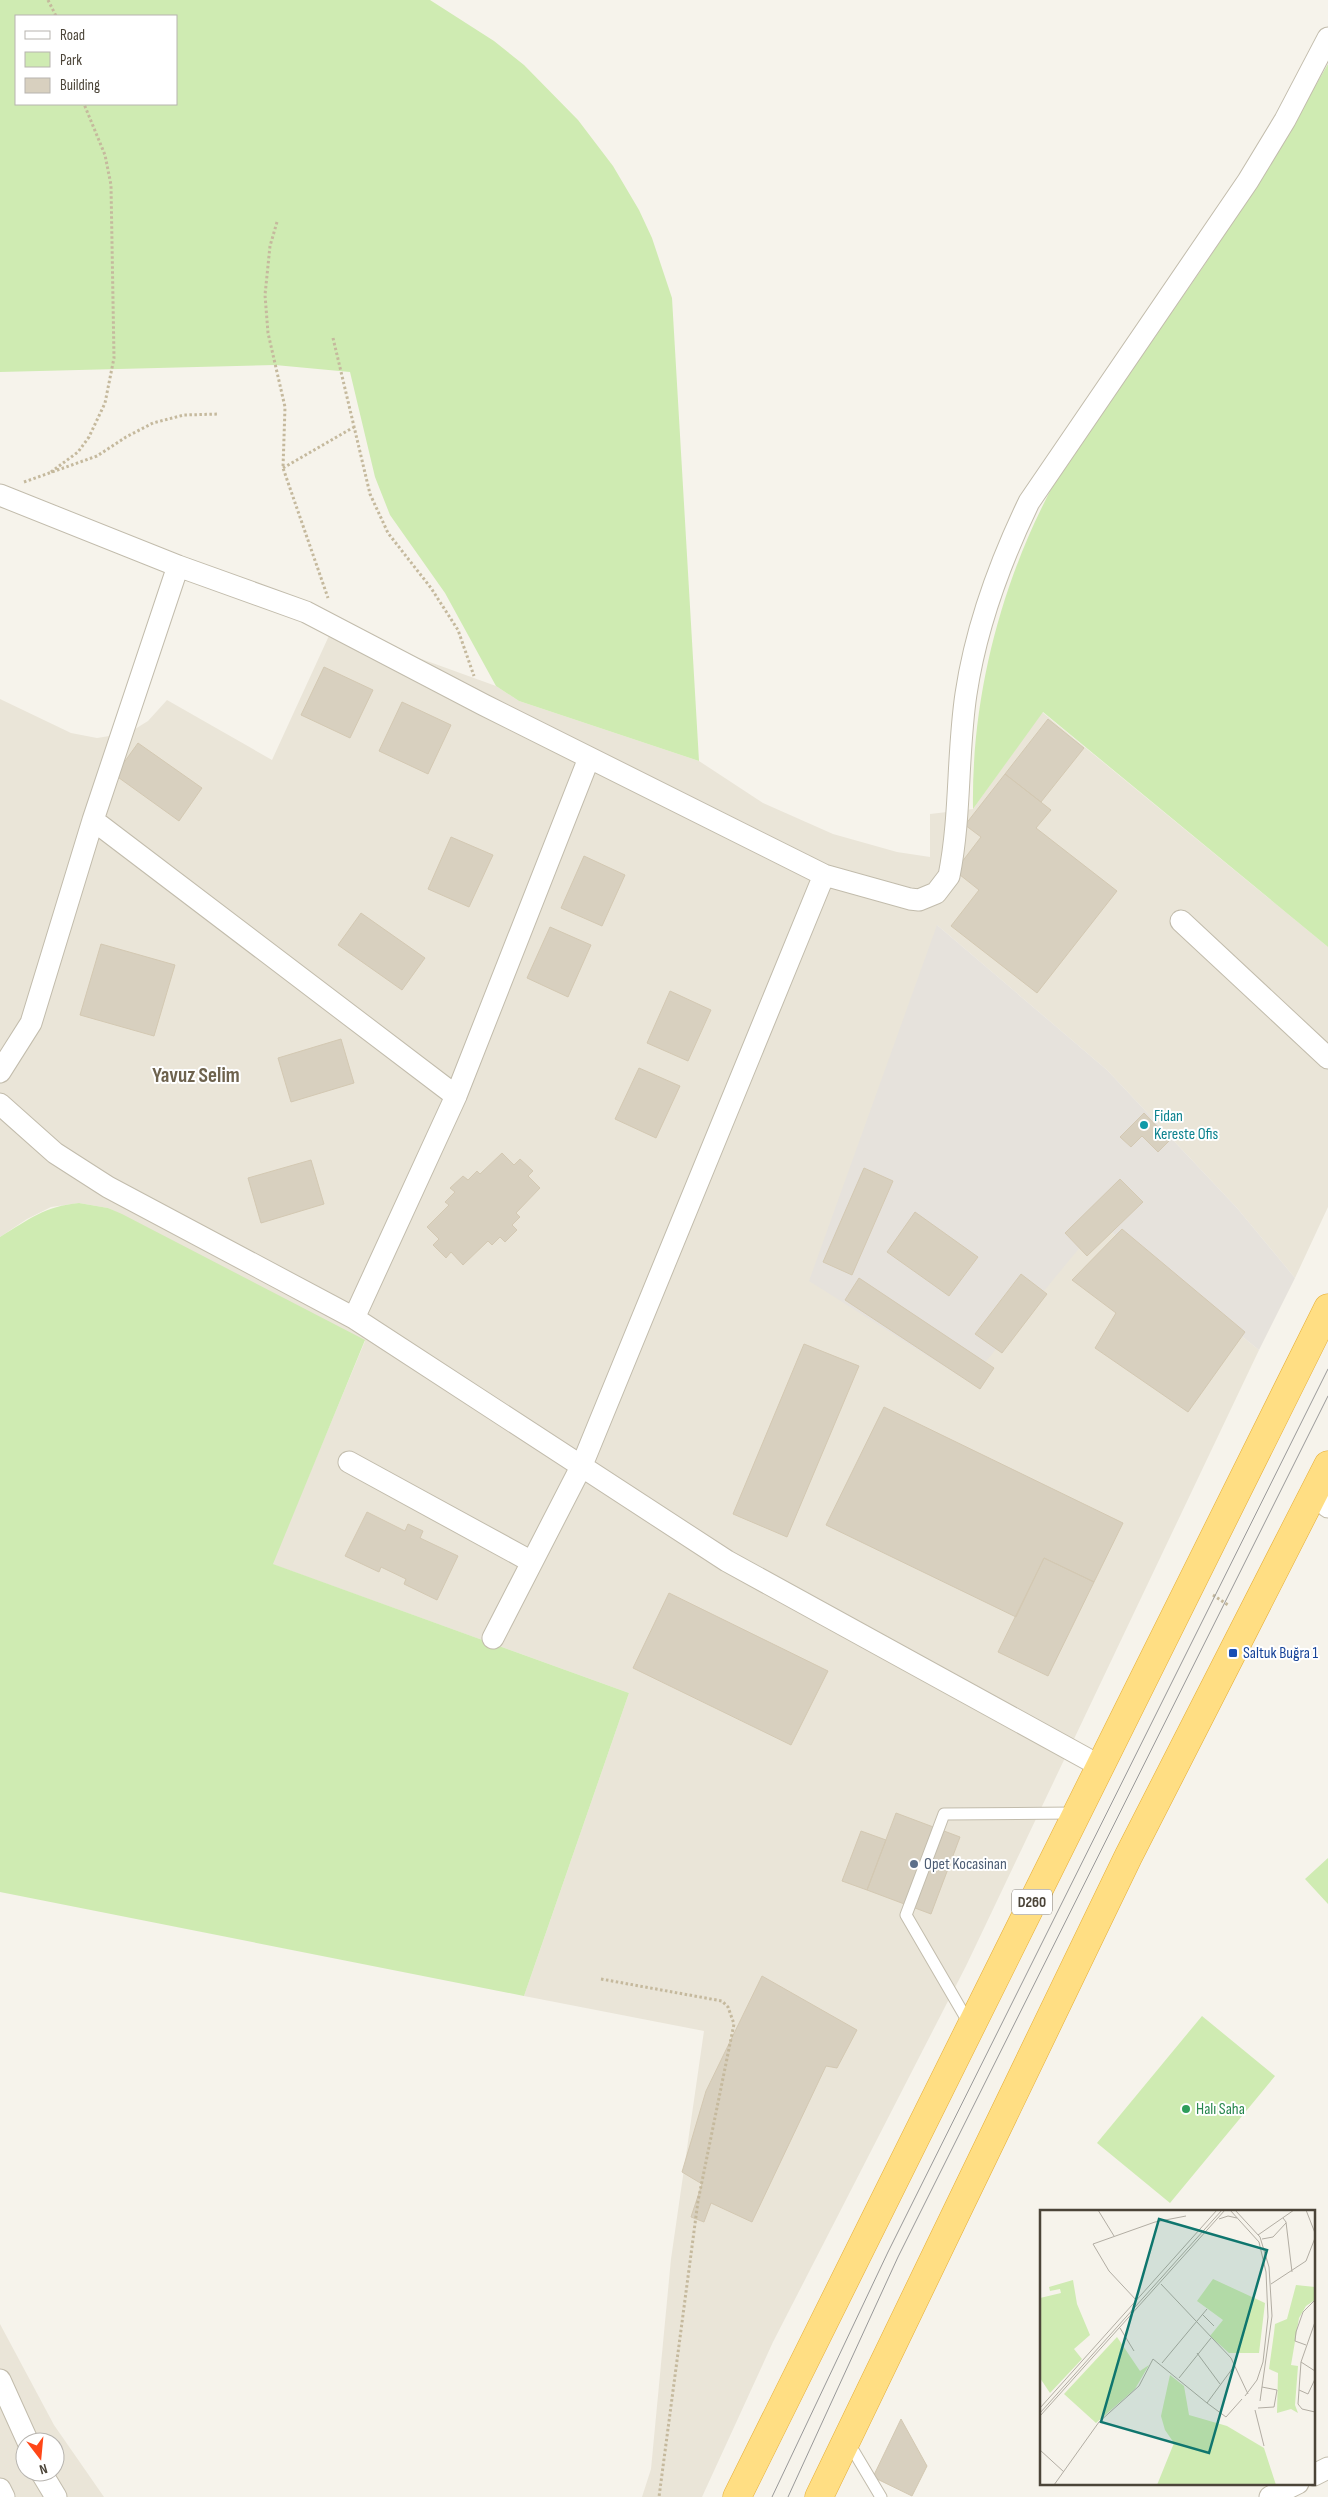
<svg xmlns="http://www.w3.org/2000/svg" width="1328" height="2497" font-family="'Sofia Sans Condensed',sans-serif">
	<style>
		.residential { fill: #eae5d8; fill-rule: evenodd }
		.industrial { fill: #e6e2dc }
		.green { fill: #cfebb2; fill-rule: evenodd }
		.building { fill: #d8d0bf; stroke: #d3c8b2 }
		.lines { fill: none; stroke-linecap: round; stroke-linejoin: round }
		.service-casing { stroke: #c2bcac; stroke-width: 13 }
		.minor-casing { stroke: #c2bcac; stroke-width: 23 }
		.trunk-casing { stroke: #e5ad35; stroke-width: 29 }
		.path { stroke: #c5b99d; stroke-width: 3; stroke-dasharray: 2.5 2.5; stroke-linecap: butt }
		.service { stroke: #fff; stroke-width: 11 }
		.minor { stroke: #fff; stroke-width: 21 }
		.trunk { stroke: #ffde83; stroke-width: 28 }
		.tram { stroke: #999; stroke-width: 1 }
		.culture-dot { fill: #0f9aa8; stroke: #fff; stroke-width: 2 }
		.transit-dot { fill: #1a4fb4; stroke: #fff; stroke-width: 2 }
		.service-dot { fill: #5c6f8a; stroke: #fff; stroke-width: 2 }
		.leisure-dot { fill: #2e9e5b; stroke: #fff; stroke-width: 2 }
		.labels { text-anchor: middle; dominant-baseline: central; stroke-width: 4; stroke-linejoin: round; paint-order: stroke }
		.shield { fill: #fff; stroke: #817c74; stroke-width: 1 }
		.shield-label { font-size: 15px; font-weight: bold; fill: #4b4438 }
		.culture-label { font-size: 16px; fill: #0d838f; stroke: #fff; text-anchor: start }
		.transit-label { font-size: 16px; fill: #164399; stroke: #fff; text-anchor: start }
		.service-label { font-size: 16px; fill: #4e5e75; stroke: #fff; text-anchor: start }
		.leisure-label { font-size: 16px; fill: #27864d; stroke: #fff; text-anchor: start }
		.district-label { font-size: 21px; font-weight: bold; fill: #6e634e; stroke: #fff }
		.inset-road { fill: none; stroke: #b2ada3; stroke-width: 1 }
		.view { fill: #0f766e; fill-opacity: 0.15; stroke: #0f766e; stroke-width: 2.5 }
		.inset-edge { fill: none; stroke: #4b4438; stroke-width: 2.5 }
	</style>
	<rect width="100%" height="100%" fill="#f6f3eb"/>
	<!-- residential -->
	<path class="residential" d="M333,627L496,686L519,701L699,761L763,803L833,834L897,852L930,857V814L973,809L1042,712L1328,947V1207L1295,1278L1237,1208L1107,1070L937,925L1100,1223L1259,1350L966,1966L773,2342L702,2497H642L651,2469L671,2259L704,2031L524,1996L629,1693L272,1564L365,1341L108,1208L79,1203L51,1207L27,1219L0,1237V699L71,733L97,738L122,734L135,729L148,721L167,700L272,760Z
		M0,2324L54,2425L104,2497H0ZM25,2442H55V2472H25Z"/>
	<!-- industrial -->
	<path class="industrial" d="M937,925L1107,1070L1237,1208L1295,1278L1259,1350L1100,1223L969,1382L809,1281Z"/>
	<!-- green -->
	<path class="green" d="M0,0H430L494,41L524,65L578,120L613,166L639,210L652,238L672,298L699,761L519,701L496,686L445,593L390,515L375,477L350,372L275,365L0,372ZM176,16V104H16V16Z
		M1328,64V947L1043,712L973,809C971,688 1006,563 1068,459C1079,440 1094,422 1107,403C1137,360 1169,317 1199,273C1245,205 1287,135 1328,64Z
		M79,1203L108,1208L122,1214L365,1340L273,1564L629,1693L524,1996L0,1892V1237C28,1220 45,1206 79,1203Z
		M1328,1858V1904L1305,1879Z
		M1202,2016L1275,2076L1170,2203L1097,2143Z"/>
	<!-- building -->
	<path class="building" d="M324,667L373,690L350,738L301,715Z
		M402,702L451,725L428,774L379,751Z
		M1048,719L1084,748L1041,802L1005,774Z
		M138,743L202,788L179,821L115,775Z
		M1005,774L1051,810L1036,828L1117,891L1037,993L951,926L979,890L955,871L981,837L965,825Z
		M451,837L493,855L469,907L428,889Z
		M584,856L625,875L602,926L561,908Z
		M361,913L425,958L402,990L338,945Z
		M550,927L591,945L568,997L527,978Z
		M101,944L175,965L154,1036L80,1015Z
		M670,991L711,1010L688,1061L647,1043Z
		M341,1039L354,1083L291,1102L278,1058Z
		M639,1068L680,1086L656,1138L615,1119Z
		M1144,1113L1170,1140L1158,1152L1142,1136L1131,1147L1120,1137Z
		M502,1153L514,1165L520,1159L533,1171L528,1176L540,1188L516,1213L520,1217L512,1225L517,1230L505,1242L500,1237L492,1245L488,1241L463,1265L451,1252L446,1258L433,1245L439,1239L427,1227L449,1205L445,1202L455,1192L450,1188L463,1176L468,1180L477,1171L480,1174Z
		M311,1160L324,1204L261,1223L248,1178Z
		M864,1168L893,1181L852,1275L823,1262Z
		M1120,1179L1143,1202L1087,1256L1065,1233Z
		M915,1212L978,1257L949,1296L887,1252Z
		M1122,1229L1245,1332L1188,1412L1095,1348L1116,1313L1072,1280Z
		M1021,1274L1047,1294L1002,1353L975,1334Z
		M859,1278L994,1368L980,1389L845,1300Z
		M804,1344L859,1366L787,1537L733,1514Z
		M884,1407L1123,1523L1094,1582L1044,1558L1016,1617L826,1525Z
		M367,1512L405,1531L408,1524L423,1531L420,1538L458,1556L437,1600L404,1584L406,1579L381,1567L379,1572L345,1556Z
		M1044,1558L1094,1582L1048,1676L998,1652Z
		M669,1593L828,1671L791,1745L633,1668Z
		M896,1813L960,1837L931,1914L867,1890Z
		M861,1831L886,1840L867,1890L842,1881Z
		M762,1976L857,2030L837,2068L826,2066L752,2222L711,2203L704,2222L691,2217L702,2184L682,2172L706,2091Z
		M901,2419L927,2466L912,2496L873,2477Z"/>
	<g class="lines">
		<!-- service casing -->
		<g class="service-casing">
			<path id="service" d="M970,2025L906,1915L944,1814L1075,1813
				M847,2440L881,2497"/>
		</g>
		<!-- minor casing -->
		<g class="minor-casing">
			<path id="minor" d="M0,495L178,566L93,820L31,1023L0,1072
				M178,566L306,612L484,705L824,875L910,899L919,900L936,893L949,876C961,816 957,754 966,694C976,627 1000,562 1029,502L1248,181L1285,120L1328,38
				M93,820L456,1096
				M1181,921L1328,1058
				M0,1104L55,1153L108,1187L354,1318L727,1561L1100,1766
				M354,1318L456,1096L589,758
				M349,1462L532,1562
				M1314,1494L1328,1507
				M493,1638L582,1465L824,875
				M0,2380L28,2442
				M41,2472L56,2497
				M1314,2475L1328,2468
				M0,2489L4,2497
				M1270,2497L1298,2483"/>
		</g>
		<!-- trunk casing -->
		<g class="trunk-casing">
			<path id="trunk" d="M737,2497C933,2100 1132,1705 1328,1308
				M819,2497L1128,1857L1328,1465"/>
		</g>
		<!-- path -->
		<path class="path" d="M48,0L56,16
			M277,222L270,246L265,295L268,333L285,407L283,468L328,598
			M333,338L370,494L388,533L431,588L458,630L474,676
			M283,468L354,427
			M51,472L78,452L89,437L105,403L114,358L111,185L105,155L84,104
			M24,482L97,456L126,437L153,423L184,415L219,414
			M1213,1595L1228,1605
			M601,1979L722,2001L728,2007L734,2024L698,2201L659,2497"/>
		<!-- service -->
		<use href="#service" class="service"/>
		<!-- minor -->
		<use href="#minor" class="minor"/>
		<!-- trunk -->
		<use href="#trunk" class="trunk"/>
		<!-- tram -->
		<path class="tram" d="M772,2497L888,2252L1328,1369
			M788,2497L898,2257L1328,1396"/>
	</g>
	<!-- markers -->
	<circle class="culture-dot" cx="1144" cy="1125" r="5"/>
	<rect class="transit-dot" x="1228" y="1648" width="10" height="10" rx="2.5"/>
	<circle class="service-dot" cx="914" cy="1864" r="5"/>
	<circle class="leisure-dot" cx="1186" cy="2109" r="5"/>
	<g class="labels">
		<!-- shield labels -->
		<rect class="shield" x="1012" y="1889.5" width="40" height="25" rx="4"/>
		<g class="shield-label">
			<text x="1032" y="1902">D260</text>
		</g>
		<!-- culture labels -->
		<g class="culture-label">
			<text x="1154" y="1116">Fidan<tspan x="1154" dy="18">Kereste Ofis</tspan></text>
		</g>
		<!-- transit labels -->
		<g class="transit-label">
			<text x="1243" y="1653">Saltuk Buğra 1</text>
		</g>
		<!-- service labels -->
		<g class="service-label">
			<text x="924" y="1864">Opet Kocasinan</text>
		</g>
		<!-- leisure labels -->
		<g class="leisure-label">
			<text x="1196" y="2109">Halı Saha</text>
		</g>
		<!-- district labels -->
		<g class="district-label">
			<text x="196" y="1075">Yavuz Selim</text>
		</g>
	</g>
	<!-- overview -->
	<g transform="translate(1040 2210)">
		<rect width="275" height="275" fill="#f6f3eb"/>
		<path d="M173,69L225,93L219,143H189L170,126L183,110L157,91ZM33,70L37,94L50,125L34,139L42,149L10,183L0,168V88L21,83L20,79L10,81L9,77ZM256,75L275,77V90L266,96L259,108L251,155L258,156L255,195L258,203L251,199L237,203L238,163L229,159L234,123L235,114L247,109ZM77,127L100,161L109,155L95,179L56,213L24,184ZM130,165L144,176L149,205L187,216L224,238L236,275H117L134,233L125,220L121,206Z" fill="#cfebb2"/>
		<path class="inset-road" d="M58,0L74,26M190,0L219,32L226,62L228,107L223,152L217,170L205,186M195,0L220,27L229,57L232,106L220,191M266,0L275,23M243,8L246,12L252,62M179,9L188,6L197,8M218,25L254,0M222,29L233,27L246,13M121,74L191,148L208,184M231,74L266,51L275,28M97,91L69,61L53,34L115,12L146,6M162,104L174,116M275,112L261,152L258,194L262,199L275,202M80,118L94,141M266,135L255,131L256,122L263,102L275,90M157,143L180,174M261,152L275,161M122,153L167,99M195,155L167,193L186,207L202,189M139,168L171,128M259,180L268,184L275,169M0,198L177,0M218,198L234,197L237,180L222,177M215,200L224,236M0,203L182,0M0,206L185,0M0,240L24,262M14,275L59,212L99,176L113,149L167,193"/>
		<path class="view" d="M119,9L227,40L169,243L61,212Z"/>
		<rect width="275" height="275" class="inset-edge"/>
	</g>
	<!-- legend -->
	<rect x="15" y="15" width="162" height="90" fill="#ffffff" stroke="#b7b4af"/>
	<rect x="25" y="31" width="25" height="8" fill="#ffffff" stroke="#b7b4af"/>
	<text x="60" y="40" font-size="15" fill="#4b4438">Road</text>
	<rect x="25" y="52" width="25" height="15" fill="#cfebb2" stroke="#b7b4af"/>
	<text x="60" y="65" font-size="15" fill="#4b4438">Park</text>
	<rect x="25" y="78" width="25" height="15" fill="#d8d0bf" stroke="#b7b4af"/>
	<text x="60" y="90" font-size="15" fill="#4b4438">Building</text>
	<!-- north arrow -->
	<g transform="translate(40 2457) rotate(164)"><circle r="24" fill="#ffffff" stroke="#b7b4af"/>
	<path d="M0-4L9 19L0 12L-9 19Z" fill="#ff4718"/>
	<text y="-8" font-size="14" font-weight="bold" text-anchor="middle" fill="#4b4438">N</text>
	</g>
</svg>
